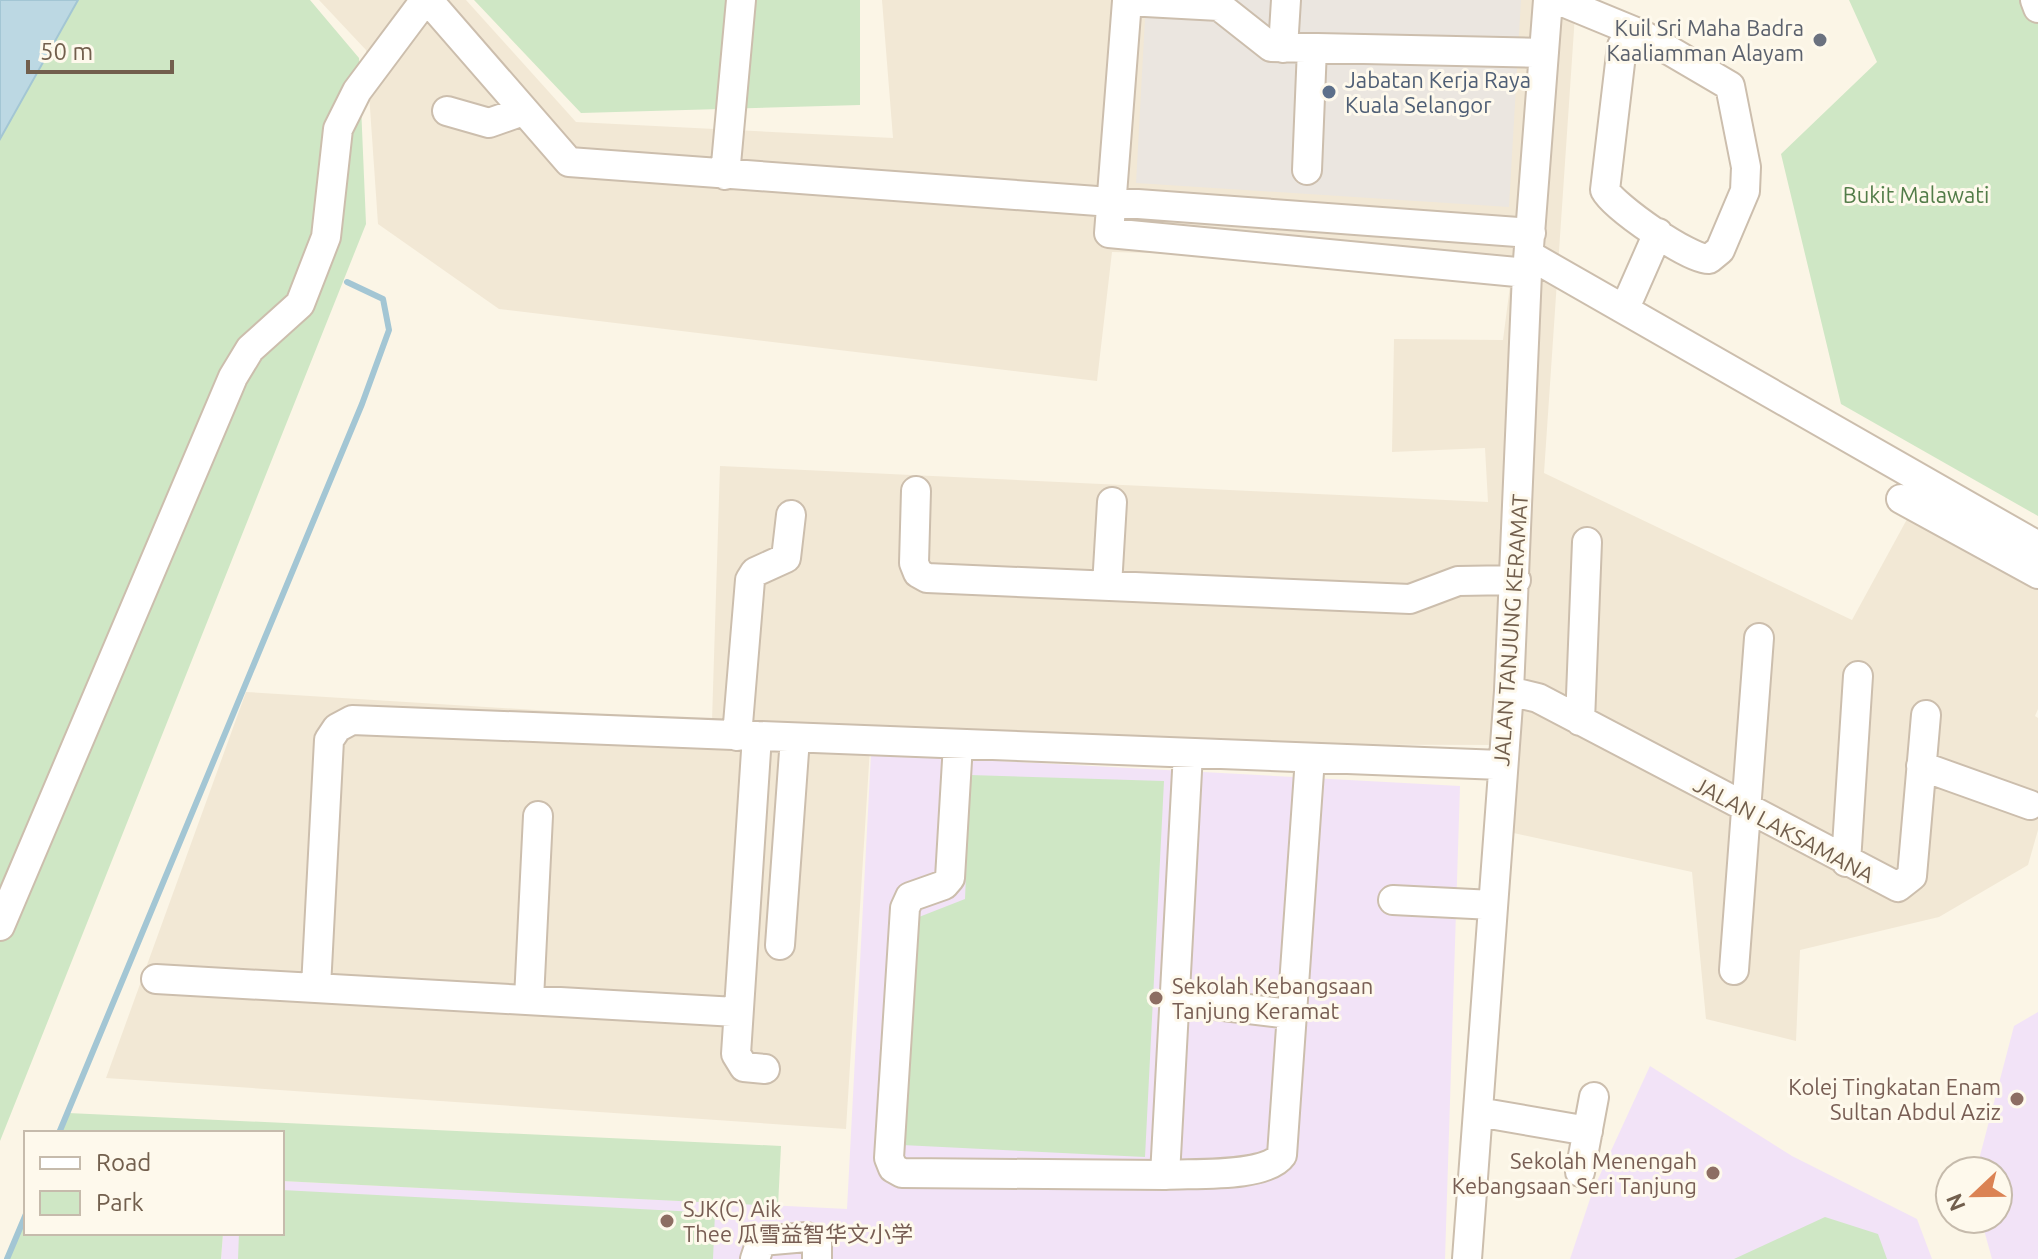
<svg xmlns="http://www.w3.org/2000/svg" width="2038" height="1259" font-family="Ubuntu,'Noto Sans SC',sans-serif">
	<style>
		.residential { fill: #f2e8d5 }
		.industrial { fill: #ebe6e0 }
		.education { fill: #f2e3f7 }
		.green { fill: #cfe7c5 }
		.water { fill: #bcd8e3; stroke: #a3c6d4; stroke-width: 2 }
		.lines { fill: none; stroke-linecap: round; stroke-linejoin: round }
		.stream { stroke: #a3c6d4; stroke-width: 6 }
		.minor-casing { stroke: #ccbead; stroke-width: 32 }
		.minor { stroke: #fff; stroke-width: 28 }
		.worship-dot { fill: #6b7280; stroke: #fef9ec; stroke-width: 3 }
		.service-dot { fill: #5c6f8a; stroke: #fef9ec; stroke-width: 3 }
		.education-dot { fill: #8d6e63; stroke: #fef9ec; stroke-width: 3 }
		.labels { text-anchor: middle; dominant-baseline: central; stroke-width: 6; stroke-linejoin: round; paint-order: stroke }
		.worship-label { font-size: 22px; fill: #5b616d; stroke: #fef9ec; text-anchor: end }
		.service-label { font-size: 22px; fill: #4e5e75; stroke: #fef9ec; text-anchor: start }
		.park-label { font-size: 22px; fill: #527c48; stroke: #fef9ec }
		.street-label { font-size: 22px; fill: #725f4d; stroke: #fef9ec }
		.education-label { font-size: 22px; fill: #785e54; stroke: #fef9ec; text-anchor: start }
	</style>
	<rect width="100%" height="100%" fill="#fbf5e6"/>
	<!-- residential -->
	<path class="residential" d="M319,0H466L576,122L893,138L882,0H1576L1544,473L1852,620L1918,499L2038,573V709L2035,716L2038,718V830L2028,865L1939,917L1800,950L1796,1041L1706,1019L1692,872L1509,832L1518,745L944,744L870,748L846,1129L106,1078L246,692L712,721L720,466L1488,502L1485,448L1392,452L1394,339L1503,340L1513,263L1112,252L1097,381L499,309L378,224L366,50Z"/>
	<!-- industrial -->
	<path class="industrial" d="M1146,0H1521L1509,207L1136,183Z"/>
	<!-- education -->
	<path class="education" d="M871,754L1460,786L1445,1259H221L223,1233H282V1181L847,1209Z
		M2038,1012V1259H1992L1981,1219H1998V1171H1976L2014,1026Z
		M1650,1066L1792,1156L1917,1219L1932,1259H1570L1593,1190Z"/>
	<!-- green -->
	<path class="green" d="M44,0H310L359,58L366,224L0,1141V82Z
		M474,0H860V105L581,113Z
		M1849,0H2038V516L1841,404L1781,154L1877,62Z
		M970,775L1164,781L1145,1157L902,1145L919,917L965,899Z
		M68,1113L781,1146L778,1206L282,1181V1133H59Z
		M282,1190L715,1213L713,1259H238L239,1233H282Z
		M26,1214V1233H223L221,1259H7Z
		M1825,1217L1878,1234L1887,1259H1734Z"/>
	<!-- water -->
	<path class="water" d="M0,0H78L0,139Z"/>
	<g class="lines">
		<!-- stream -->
		<path class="stream" d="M59,1133L362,404L389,330L383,299L347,282
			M7,1259L26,1214"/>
		<!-- minor casing -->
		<g class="minor-casing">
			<path id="minor" d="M428,0L569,162L1531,233
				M1558,0L1643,35L1730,86L1746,167L1745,191L1720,250L1709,259C1690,260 1614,207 1605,190L1622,46L1630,35H1643
				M2035,0L2038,8
				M1283,48L1286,0
				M447,111L489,123L523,111
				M1307,170L1312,48
				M725,175L741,0
				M1529,255L2038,546
				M1527,273L1109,233L1127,1L1219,6L1271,47L1544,53
				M1625,308L1658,233
				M916,491L914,563L918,573L927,578L1410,599L1458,581L1516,580
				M1901,499L2038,574
				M1107,586L1112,502
				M1509,691L1538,698L1898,887L1912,876L1926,715
				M1580,721L1587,542
				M737,736L750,580L755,572L786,558L791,515
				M757,736L736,1054L744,1067L765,1069
				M958,744L950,878L944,885L910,897L905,908L889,1158L893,1168L902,1173L1165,1175L1188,753
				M1921,766L2030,805
				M1846,862L1858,676
				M1393,900L1493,905
				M0,926L233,377L250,349L300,304L326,237L338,129L357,91L425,0
				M780,945L795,738
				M1734,970L1759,638
				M156,979L736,1012
				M316,987L329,740L337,728L352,720L1501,765
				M529,999L538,816
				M1173,1000L1290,1014
				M1478,1112L1588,1131
				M1580,1172L1594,1097
				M1165,1175C1193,1173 1266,1178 1282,1155L1310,758
				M755,1259L761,1241L807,1237L817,1242V1259
				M1467,1259L1509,691L1527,273L1548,0"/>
		</g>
		<!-- minor -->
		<use href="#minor" class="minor"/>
	</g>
	<!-- markers -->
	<circle class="worship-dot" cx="1820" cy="40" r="8"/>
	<circle class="service-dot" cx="1329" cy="92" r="8"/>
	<g class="education-dot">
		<circle cx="1156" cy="998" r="8"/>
		<circle cx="2017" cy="1099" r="8"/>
		<circle cx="1713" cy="1173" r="8"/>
		<circle cx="667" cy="1221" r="8"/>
	</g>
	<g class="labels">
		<!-- worship labels -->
		<g class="worship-label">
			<text x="1804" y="27">Kuil Sri Maha Badra<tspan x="1804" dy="25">Kaaliamman Alayam</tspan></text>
		</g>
		<!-- service labels -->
		<g class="service-label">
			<text x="1345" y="79">Jabatan Kerja Raya<tspan x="1345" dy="25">Kuala Selangor</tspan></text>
		</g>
		<!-- park labels -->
		<g class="park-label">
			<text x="1916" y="194">Bukit Malawati</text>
		</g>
		<!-- street labels -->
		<g class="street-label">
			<text transform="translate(1510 630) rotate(-86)">JALAN TANJUNG KERAMAT</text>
			<text transform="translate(1784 829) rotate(28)">JALAN LAKSAMANA</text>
		</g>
		<!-- education labels -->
		<g class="education-label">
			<text x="1172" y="985">Sekolah Kebangsaan<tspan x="1172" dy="25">Tanjung Keramat</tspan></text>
			<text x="2001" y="1086" text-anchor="end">Kolej Tingkatan Enam<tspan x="2001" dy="25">Sultan Abdul Aziz</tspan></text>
			<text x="1697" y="1160" text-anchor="end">Sekolah Menengah<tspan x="1697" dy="25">Kebangsaan Seri Tanjung</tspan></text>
			<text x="683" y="1208">SJK(C) Aik<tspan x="683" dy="25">Thee 瓜雪益智华文小学</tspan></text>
		</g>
	</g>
	<!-- legend -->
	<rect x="24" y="1131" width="260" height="104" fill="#fef9ec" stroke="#c6bbac" stroke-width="2"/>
	<rect x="40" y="1157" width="40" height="12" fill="#ffffff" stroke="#c6bbac" stroke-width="2"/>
	<text x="96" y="1171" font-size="24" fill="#725f4d">Road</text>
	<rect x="40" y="1191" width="40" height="24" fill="#cfe7c5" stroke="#c6bbac" stroke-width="2"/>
	<text x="96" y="1211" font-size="24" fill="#725f4d">Park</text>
	<!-- north arrow -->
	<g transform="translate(1974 1195) rotate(248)"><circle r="38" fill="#fef9ec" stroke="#c6bbac" stroke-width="2"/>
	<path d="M0-6L14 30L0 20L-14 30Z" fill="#db8354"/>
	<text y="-12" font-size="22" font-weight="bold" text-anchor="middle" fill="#725f4d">N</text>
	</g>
	<!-- scale -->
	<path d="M28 60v12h144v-12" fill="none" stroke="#725f4d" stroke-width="4"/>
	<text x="40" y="60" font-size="24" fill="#725f4d" stroke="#fef9ec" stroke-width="6" paint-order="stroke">50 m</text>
</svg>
